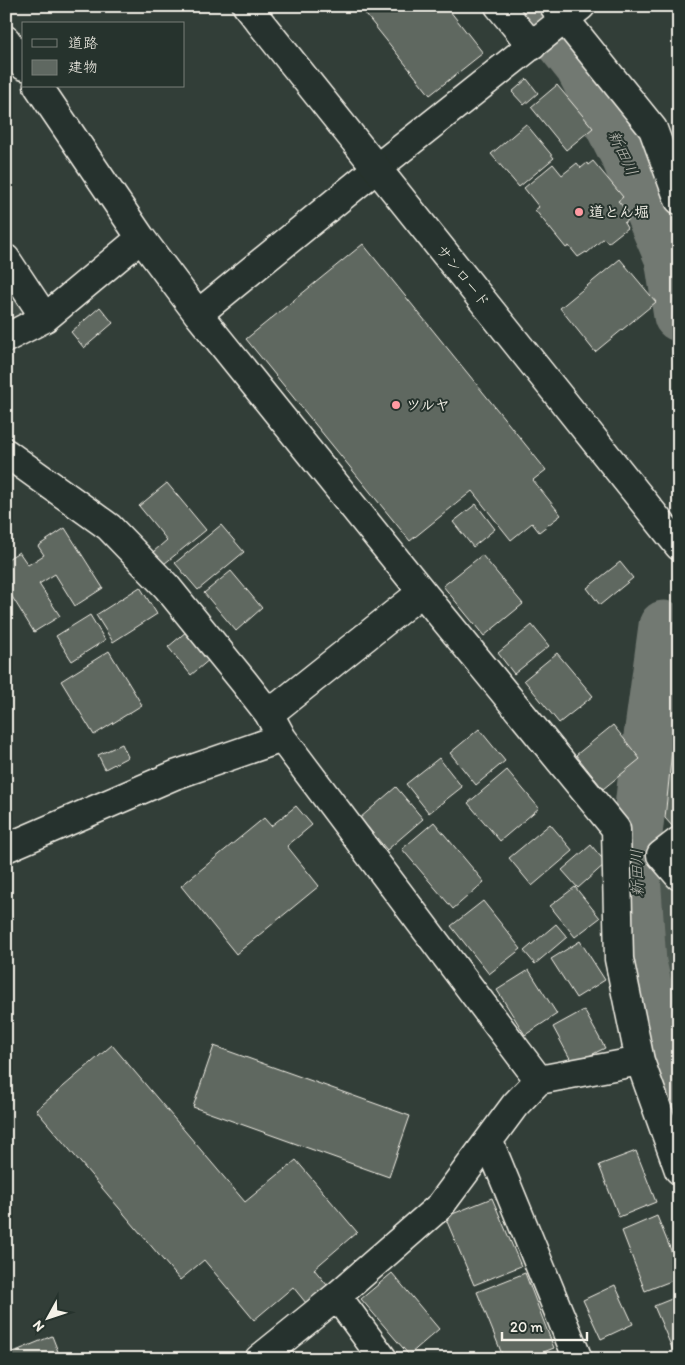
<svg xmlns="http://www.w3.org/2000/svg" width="685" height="1365" font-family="Itim,'Klee One',sans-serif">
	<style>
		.built { fill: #404b44 }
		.green { fill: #4c564f; stroke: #a0a49c }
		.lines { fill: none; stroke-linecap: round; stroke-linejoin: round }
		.river { stroke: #727972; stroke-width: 51 }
		.building { fill: #5f6861; stroke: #f4f1e8 }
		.minor-casing { stroke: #f4f1e8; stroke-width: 31 }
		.tertiary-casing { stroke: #f4f1e8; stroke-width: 31 }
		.minor { stroke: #26332d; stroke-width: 28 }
		.tertiary { stroke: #26332d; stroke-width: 28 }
		.poi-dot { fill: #ff9aa2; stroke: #26332d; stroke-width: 2 }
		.labels { text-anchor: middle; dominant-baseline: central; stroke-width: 4; stroke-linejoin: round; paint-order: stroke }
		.poi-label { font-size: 15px; font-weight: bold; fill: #f4f1e8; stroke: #26332d; text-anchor: start }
		.street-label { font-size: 15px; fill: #f4f1e8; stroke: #26332d }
		.water-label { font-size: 16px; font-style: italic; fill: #babbb3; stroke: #26332d }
	</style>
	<rect width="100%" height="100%" fill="#323e38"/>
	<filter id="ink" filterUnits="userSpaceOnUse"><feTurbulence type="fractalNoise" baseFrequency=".02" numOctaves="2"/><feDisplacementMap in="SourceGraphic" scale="10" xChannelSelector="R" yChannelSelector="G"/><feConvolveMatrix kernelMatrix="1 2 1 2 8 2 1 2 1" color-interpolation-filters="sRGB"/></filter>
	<g filter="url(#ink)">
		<!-- built -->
		<path class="built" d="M6,266L27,306L16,324L6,331Z"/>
		<!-- green -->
		<path class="green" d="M652,850L679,884V1043L662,980Z"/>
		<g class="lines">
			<!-- river -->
			<path class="river" d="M532,6L580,66L627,158L670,258L679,316
				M664,626L643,781L634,860L641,963L672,1099L679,1117"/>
		</g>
		<!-- building -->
		<path class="building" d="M359,6H446L483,53L430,95Z
			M527,79L538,93L524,105L512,92Z
			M557,85L593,128L566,150L531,107Z
			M526,124L554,158L519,187L491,154Z
			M593,161L623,197L618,201L632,217L624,223L627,228L608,243L604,238L587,253L586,252L578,257L569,246L566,248L535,210L539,207L524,188L553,164L562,175L577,163L581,168L587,163L588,165Z
			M363,244L546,470L533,480L561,515L539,532L532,523L511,540L472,491L410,541L246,339Z
			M620,259L656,302L595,352L560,308Z
			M6,297L12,305L6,309Z
			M100,307L113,323L84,348L71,332Z
			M167,483L206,530L164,564L153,552L167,540L139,506Z
			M476,504L495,529L473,547L453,522Z
			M221,525L244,552L198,590L175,563Z
			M65,528L103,588L75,606L55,574L39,584L60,616L34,632L6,587V560L19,552L28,565L44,555L38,546Z
			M482,555L523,604L484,636L443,586Z
			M620,562L633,578L600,605L587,588Z
			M231,571L262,608L236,631L204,593Z
			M140,587L157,614L113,642L96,615Z
			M90,615L105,640L72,661L56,636Z
			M532,625L549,646L514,674L498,653Z
			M187,631L210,659L191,675L168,647Z
			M109,651L142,705L94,735L61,681Z
			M557,653L593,696L559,723L524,680Z
			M613,725L640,759L603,789L576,755Z
			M479,729L505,761L476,785L450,753Z
			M679,736V822L673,827L665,818L673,741Z
			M122,744L128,757L105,769L98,755Z
			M439,758L462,787L429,813L406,784Z
			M507,770L539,808L500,841L468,803Z
			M396,787L423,819L387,850L360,818Z
			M296,806L312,825L287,846L319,886L236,954L181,886L264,818L271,826Z
			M434,822L484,882L453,909L402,849Z
			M550,824L573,851L532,886L509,858Z
			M591,845L606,863L578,888L562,870Z
			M575,887L600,918L575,937L550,906Z
			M483,901L521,949L489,974L451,926Z
			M556,924L567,937L535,964L524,951Z
			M580,941L605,980L576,998L551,959Z
			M529,970L557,1014L525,1035L497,990Z
			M584,1010L605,1048L573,1064L553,1027Z
			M112,1045L245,1202L296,1160L357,1232L314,1269L327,1285L306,1303L293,1287L254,1320L204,1260L180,1280L36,1110Z
			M214,1046L410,1116L389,1177L193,1107Z
			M636,1151L656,1202L619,1217L599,1165Z
			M492,1198L521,1266L474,1285L445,1217Z
			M657,1216L679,1270V1278L645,1291L622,1231Z
			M392,1273L439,1329L409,1355L361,1299Z
			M525,1273L554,1348L526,1359H504L477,1292Z
			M615,1285L633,1324L601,1339L583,1300Z
			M679,1296V1354L675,1355L654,1306Z
			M52,1336L61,1359H14L11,1353Z"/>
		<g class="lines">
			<!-- minor casing -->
			<g class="minor-casing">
				<path id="minor" d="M499,6L532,46
					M554,6L653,129L679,200
					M6,40L24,66
					M38,86L141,238L198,314L422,592L616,829L619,959L640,1061L679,1170
					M6,259L45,318
					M198,314L377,168L581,6
					M6,338L45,318L141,238
					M6,453L109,527L167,587L244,682L269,714L282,738L539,1080
					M269,714L422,592
					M679,841L661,855L679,876
					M6,848L175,775L282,738
					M489,1142L578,1359
					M337,1296L383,1359
					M259,1359L337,1296L440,1206L515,1105L539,1080L640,1061"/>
			</g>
			<!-- tertiary casing -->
			<g class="tertiary-casing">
				<path id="tertiary" d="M247,6L679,546"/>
			</g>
			<!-- minor -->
			<use href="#minor" class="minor"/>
			<!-- tertiary -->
			<use href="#tertiary" class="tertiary"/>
		</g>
	</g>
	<!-- markers -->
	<g class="poi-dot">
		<circle cx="579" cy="212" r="5"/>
		<circle cx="396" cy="405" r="5"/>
	</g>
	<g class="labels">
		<!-- poi labels -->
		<g class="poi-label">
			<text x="589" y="212">道とん堀</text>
			<text x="406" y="405">ツルヤ</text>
		</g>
		<!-- street labels -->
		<g class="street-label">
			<text transform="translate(463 276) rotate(51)">サンロード</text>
		</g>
		<!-- water labels -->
		<g class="water-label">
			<text transform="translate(623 153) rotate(65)">新田川</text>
			<text transform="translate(637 873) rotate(-91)">新田川</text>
		</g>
	</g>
	<!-- margin -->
	<rect width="685" height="1365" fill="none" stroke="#26332d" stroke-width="25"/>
	<rect x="12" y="12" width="660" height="1340" fill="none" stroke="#f4f1e8" stroke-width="2" filter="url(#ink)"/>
	<!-- legend -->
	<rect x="22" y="22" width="162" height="65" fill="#26332d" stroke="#787f78"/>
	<rect x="32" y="39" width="25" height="8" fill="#26332d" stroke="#787f78"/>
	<text x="68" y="48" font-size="15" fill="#f4f1e8">道路</text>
	<rect x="32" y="60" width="25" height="15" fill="#5f6861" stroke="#787f78"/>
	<text x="68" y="72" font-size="15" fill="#f4f1e8">建物</text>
	<!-- north arrow -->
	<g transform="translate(48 1318) rotate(230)" stroke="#26332d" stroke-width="4" paint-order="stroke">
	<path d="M0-4L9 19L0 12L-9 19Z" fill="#f4f1e8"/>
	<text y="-8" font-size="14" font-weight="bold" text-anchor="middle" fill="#f4f1e8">N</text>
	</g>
	<!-- scale -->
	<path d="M502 1332v8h85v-8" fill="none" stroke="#f4f1e8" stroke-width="2.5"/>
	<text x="510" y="1332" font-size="15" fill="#f4f1e8" stroke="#26332d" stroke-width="4" paint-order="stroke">20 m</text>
</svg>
